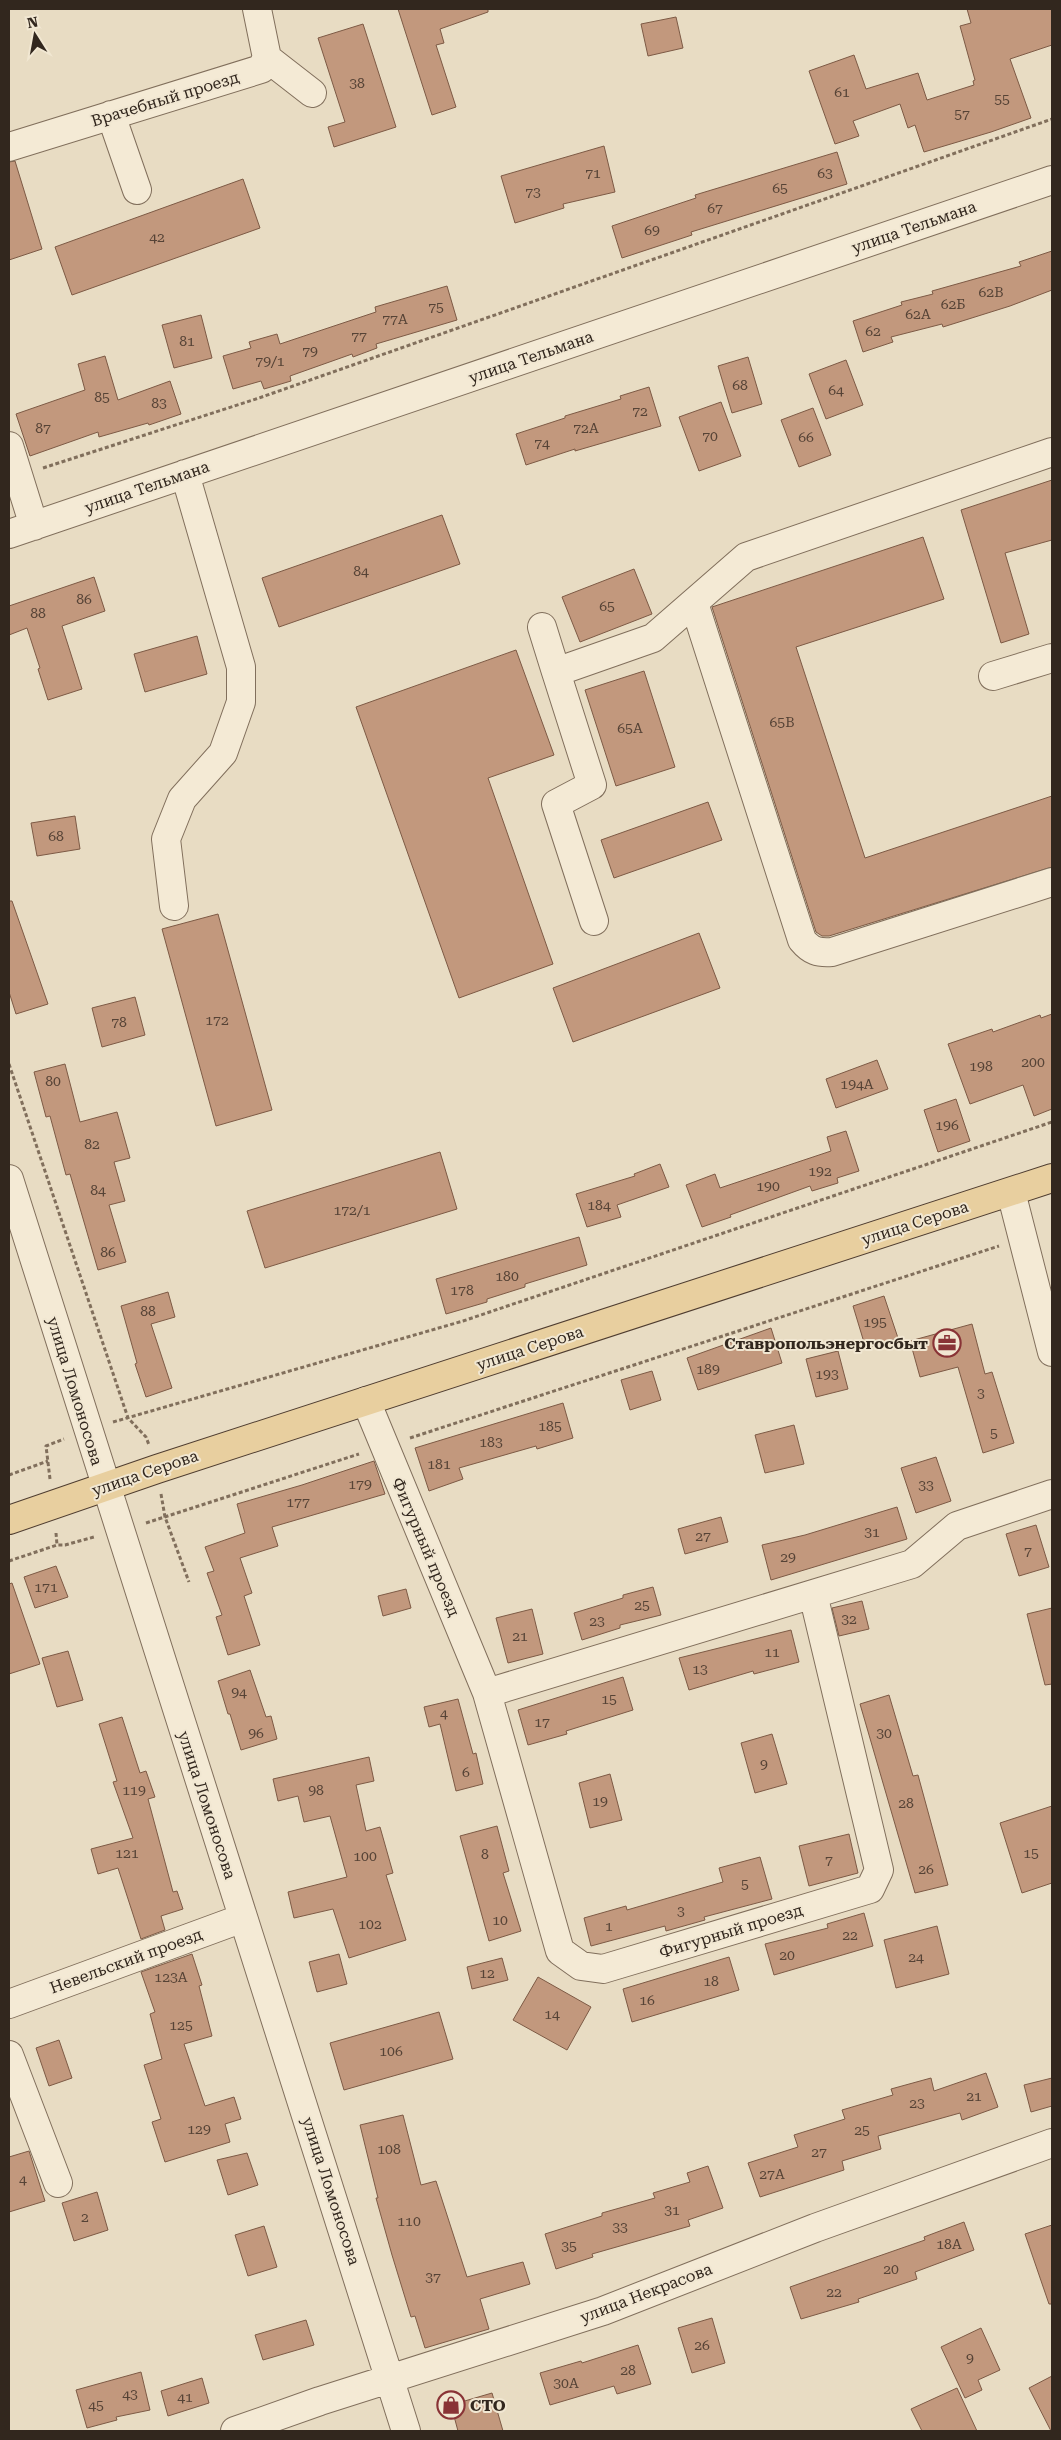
<svg xmlns="http://www.w3.org/2000/svg" width="1061" height="2440" font-family="'Roboto Serif',serif">
	<style>
		.building { fill: #c2987d; stroke: #7d5a45 }
		.lines { fill: none; stroke-linecap: round; stroke-linejoin: round }
		.minor-casing { stroke: #816f5c; stroke-width: 30 }
		.major-casing { stroke: #4f3d30; stroke-width: 30 }
		.path { stroke: #816f5c; stroke-width: 3; stroke-dasharray: 4 2.5; stroke-linecap: butt }
		.minor { stroke: #f4ead5; stroke-width: 28 }
		.major { stroke: #e8cf9f; stroke-width: 28 }
		.labels { text-anchor: middle; dominant-baseline: central; stroke-width: 4; stroke-linejoin: round; paint-order: stroke }
		.number-label { font-size: 14px; fill: #564336 }
		.street-label { font-size: 16px; fill: #32271e; stroke: #f1e7d2 }
		.poi-label { font-size: 16px; font-weight: bold; fill: #32271e; stroke: #f1e7d2; text-anchor: end }
	</style>
	<rect width="100%" height="100%" fill="#e8dcc3"/>
	<!-- building -->
	<path class="building" d="M398,9H488V12L440,29L444,43L436,45L456,107L432,115Z
		M967,9H1052V45L1010,59L1031,118L991,132L924,152L915,125L908,128L900,104L853,121L859,136L835,144L809,71L854,55L866,89L918,73L927,100L974,85L973,81L975,80L960,26L971,23Z
		M676,17L683,48L648,56L641,24Z
		M363,24L396,127L334,147L328,127L345,122L318,38Z
		M604,146L615,192L563,204L564,208L515,223L501,176Z
		M837,152L847,184L691,232L692,235L622,258L612,226L696,198L695,195Z
		M15,161L42,249L9,260V162Z
		M243,179L260,228L72,295L55,247Z
		M1052,251V290L1010,306L943,327L942,324L891,337L893,342L863,352L853,321L902,305L901,302L933,294L932,291L1021,266L1019,262Z
		M447,286L457,320L376,344L377,348L353,357L352,354L290,376L291,381L264,389L261,381L233,389L223,356L251,348L249,342L277,334L280,344L376,312L375,307Z
		M201,315L212,358L174,368L162,325Z
		M105,356L118,400L170,381L181,414L149,425L148,423L99,437L98,432L30,456L16,414L85,390L78,364Z
		M748,357L762,404L732,413L718,366Z
		M846,360L863,405L826,419L809,374Z
		M649,387L661,426L575,451V449L526,465L516,434L565,418V416L621,399L620,396Z
		M721,402L741,456L699,471L679,417Z
		M813,408L831,455L799,467L781,420Z
		M1052,480V540L1005,553L1029,634L1001,643L961,510Z
		M442,515L460,564L279,627L262,578Z
		M923,537L944,599L796,647L865,858L1052,796V867L829,936H822L816,932L712,607Z
		M634,569L652,614L580,642L562,597Z
		M94,577L105,611L62,626L82,689L48,700L38,669L40,668L27,628L9,635V606Z
		M197,636L207,674L145,692L134,654Z
		M516,650L554,755L488,778L553,964L459,998L356,707Z
		M644,671L675,767L616,786L585,690Z
		M708,802L722,840L614,878L601,840Z
		M75,816L80,849L37,856L31,823Z
		M9,901H12L48,1004L16,1014L9,992Z
		M218,914L272,1110L216,1126L162,929Z
		M699,933L720,988L573,1042L553,988Z
		M135,997L145,1035L102,1047L92,1008Z
		M1052,1014V1109L1034,1116L1023,1085L970,1104L948,1044L992,1029L993,1032L1040,1015L1041,1018Z
		M877,1060L888,1089L836,1108L826,1079Z
		M65,1064L80,1122L117,1112L130,1158L114,1162L125,1201L109,1205L126,1262L98,1270L70,1174L66,1175L50,1116L46,1117L34,1072Z
		M956,1099L970,1141L938,1152L924,1110Z
		M846,1131L859,1171L837,1178L838,1183L812,1191L810,1186L730,1215L731,1217L702,1227L686,1185L715,1174L720,1188L831,1151L827,1137Z
		M440,1152L457,1209L265,1268L247,1211Z
		M660,1164L669,1187L617,1205L621,1217L587,1227L576,1194L635,1176L634,1174Z
		M579,1237L587,1265L525,1284V1287L487,1299V1302L446,1314L436,1279Z
		M168,1292L175,1317L151,1324L172,1388L146,1397L135,1364L137,1363L121,1306Z
		M884,1296L898,1338L866,1349L853,1306Z
		M972,1324L985,1374L992,1372L1014,1443L983,1453L958,1367L920,1377L910,1341Z
		M771,1328L782,1363L698,1390L687,1358Z
		M838,1351L848,1389L816,1397L806,1359Z
		M652,1371L661,1400L630,1410L621,1380Z
		M563,1403L573,1438L537,1449L536,1446L459,1468L463,1479L429,1491L415,1448Z
		M794,1425L804,1464L765,1473L755,1435Z
		M936,1457L951,1501L916,1513L901,1468Z
		M374,1461L385,1494L272,1527L278,1546L240,1558L252,1593L244,1596L260,1645L228,1655L216,1617L222,1615L207,1573L214,1571L205,1547L245,1533L237,1504L302,1485Z
		M897,1507L907,1539L771,1580L762,1545L805,1535Z
		M721,1517L728,1542L685,1554L678,1529Z
		M1036,1525L1049,1567L1019,1576L1006,1534Z
		M56,1566L68,1597L35,1608L24,1577Z
		M12,1583L40,1664L9,1674V1584Z
		M653,1587L661,1615L620,1625V1628L582,1640L574,1613L623,1598V1595Z
		M406,1589L411,1608L383,1616L378,1596Z
		M862,1601L869,1629L839,1636L832,1608Z
		M1052,1608V1684L1045,1685L1027,1614Z
		M532,1609L543,1654L508,1663L496,1618Z
		M791,1630L799,1662L754,1674L753,1671L689,1690L679,1658Z
		M68,1651L83,1700L57,1707L42,1658Z
		M250,1670L266,1717L271,1716L277,1739L241,1750L230,1714H228L218,1681Z
		M623,1677L633,1710L566,1731L567,1734L528,1745L518,1710Z
		M889,1695L913,1776L918,1775L948,1885L915,1893L860,1704Z
		M458,1699L473,1754L476,1753L483,1784L456,1791L440,1724L429,1727L424,1707Z
		M122,1717L140,1773L146,1771L155,1797L148,1799L173,1892L177,1891L183,1909L161,1916L165,1930L141,1939L118,1868L98,1874L91,1849L133,1838L113,1782L117,1781L99,1724Z
		M772,1734L787,1784L755,1793L741,1743Z
		M369,1757L374,1781L356,1785L366,1831L380,1827L393,1873L386,1875L406,1940L349,1958L333,1909L294,1918L288,1892L347,1877L330,1816L304,1822L298,1796L278,1801L273,1779Z
		M610,1774L622,1820L590,1828L579,1783Z
		M1052,1806V1883L1022,1893L1000,1823Z
		M497,1826L509,1871L503,1873L521,1931L489,1941L460,1836Z
		M849,1834L858,1873L809,1886L799,1846Z
		M760,1857L772,1899L704,1917L705,1920L666,1931L665,1926L591,1946L584,1918L626,1906L627,1910L723,1882L719,1868Z
		M864,1913L873,1946L774,1975L765,1944L828,1928L827,1924Z
		M937,1926L949,1974L896,1988L884,1940Z
		M192,1954L202,1985L199,1986L212,2036L184,2044L205,2106L234,2097L241,2119L225,2124L230,2142L165,2162L152,2122L161,2119L144,2065L162,2059L150,2014L155,2012L141,1972Z
		M339,1954L347,1984L317,1992L309,1962Z
		M729,1957L739,1990L632,2022L623,1989Z
		M502,1958L508,1980L472,1989L467,1967Z
		M538,1977L591,2007L567,2050L513,2020Z
		M439,2012L453,2059L344,2090L330,2043Z
		M59,2040L72,2078L49,2086L36,2048Z
		M986,2073L998,2107L962,2120L960,2113L878,2136L881,2149L842,2161L844,2170L760,2197L748,2163L798,2147L794,2135L845,2119L842,2110L893,2095L891,2089L931,2078L934,2091Z
		M1052,2078V2106L1031,2112L1024,2085Z
		M403,2115L421,2185L436,2181L467,2277L523,2262L530,2284L480,2299L489,2329L425,2348L415,2316L411,2317L392,2255L376,2198H378L360,2125Z
		M29,2151L45,2201L9,2212V2157Z
		M247,2153L258,2185L228,2195L217,2160Z
		M708,2166L723,2208L688,2220L690,2226L592,2254L593,2257L556,2269L545,2234L602,2216V2213L655,2198L653,2193L690,2182L687,2173Z
		M97,2192L108,2230L74,2241L62,2203Z
		M964,2222L974,2250L915,2272L917,2279L858,2299L859,2302L801,2319L790,2287L925,2240L924,2237Z
		M1052,2225V2304H1049L1025,2234Z
		M264,2226L277,2267L248,2276L235,2235Z
		M712,2318L725,2363L692,2373L678,2328Z
		M306,2320L314,2345L263,2360L255,2335Z
		M981,2328L1000,2370L978,2380L982,2390L965,2398L941,2347Z
		M638,2345L651,2384L617,2394L614,2386L550,2405L540,2373L581,2361L582,2363Z
		M141,2372L150,2410L116,2417L117,2420L87,2428L76,2390Z
		M1052,2376V2431H1051L1029,2388Z
		M202,2378L209,2403L168,2416L161,2391Z
		M957,2388L977,2431H922L911,2409Z
		M492,2393L503,2431H458L451,2405Z"/>
	<g class="lines">
		<!-- minor casing -->
		<g class="minor-casing">
			<path id="minor" d="M267,58L312,93
				M111,115L137,190
				M9,147L261,69L267,58L257,9
				M9,446L34,526
				M9,534L1052,180
				M694,603L802,940C811,951 818,953 832,952L1052,882
				M542,627L556,672
				M993,676L1052,658
				M174,906L166,839L182,799L223,753L241,702V667L185,474
				M594,921L556,804L592,785L556,672L653,638L746,557L1052,452
				M9,1179L406,2431
				M1011,1192L1052,1352
				M366,1401L487,1693L560,1951L581,1966L603,1969L870,1889L879,1870L813,1594
				M487,1693L912,1564L957,1526L1052,1494
				M9,2004L243,1918
				M9,2055L58,2183
				M235,2431L320,2401L603,2311L815,2228L1052,2143"/>
		</g>
		<!-- major casing -->
		<g class="major-casing">
			<path id="major" d="M9,1520L157,1469L1052,1178"/>
		</g>
		<!-- path -->
		<path class="path" d="M43,468L259,398L1052,119
			M9,1064L128,1418L146,1437L149,1445
			M113,1422L463,1321L1052,1122
			M410,1438L999,1246
			M9,1475L48,1461
			M50,1479L46,1446L64,1439
			M161,1494L165,1517L189,1582
			M146,1523L359,1454
			M56,1533L57,1545
			M9,1561L57,1545H65L94,1537"/>
		<!-- minor -->
		<use href="#minor" class="minor"/>
		<!-- major -->
		<use href="#major" class="major"/>
	</g>
	<!-- icons -->
	<defs>
		<g id="office-ring" transform="scale(1.4375)"><circle r="9.5" fill="#f1e7d2" stroke="#893336" stroke-width="1.5"/><path d="M-6-3h4V-5.5h4V-3h4V5H-6ZM-1-4.5V-3h2v-1.5ZM-6 0V1H6V0Z" fill="#893336"/></g>
		<g id="shop-ring" transform="scale(1.4375)"><circle r="9.5" fill="#f1e7d2" stroke="#893336" stroke-width="1.5"/><path d="M-5-2.5h2.3a2.7 3.5 0 0 1 5.4 0H5L5.5 6h-11ZM-1.5-2.5h3a1.5 2.3 0 0 0-3 0Z" fill="#893336"/></g>
	</defs>
	<g fill-rule="evenodd">
		<use href="#office-ring" x="947" y="1343"/>
		<use href="#shop-ring" x="451" y="2405"/>
	</g>
	<g class="labels">
		<!-- number labels -->
		<g class="number-label">
			<text x="357" y="83">38</text>
			<text x="842" y="92">61</text>
			<text x="1002" y="99">55</text>
			<text x="962" y="114">57</text>
			<text x="593" y="173">71</text>
			<text x="825" y="173">63</text>
			<text x="780" y="188">65</text>
			<text x="533" y="192">73</text>
			<text x="715" y="208">67</text>
			<text x="652" y="230">69</text>
			<text x="157" y="237">42</text>
			<text x="991" y="292">62В</text>
			<text x="953" y="304">62Б</text>
			<text x="436" y="307">75</text>
			<text x="918" y="314">62А</text>
			<text x="395" y="319">77А</text>
			<text x="873" y="331">62</text>
			<text x="359" y="336">77</text>
			<text x="187" y="341">81</text>
			<text x="310" y="351">79</text>
			<text x="270" y="361">79/1</text>
			<text x="740" y="385">68</text>
			<text x="836" y="390">64</text>
			<text x="102" y="397">85</text>
			<text x="159" y="403">83</text>
			<text x="640" y="411">72</text>
			<text x="43" y="428">87</text>
			<text x="586" y="428">72А</text>
			<text x="710" y="436">70</text>
			<text x="806" y="437">66</text>
			<text x="542" y="443">74</text>
			<text x="361" y="571">84</text>
			<text x="84" y="599">86</text>
			<text x="607" y="606">65</text>
			<text x="38" y="613">88</text>
			<text x="782" y="722">65В</text>
			<text x="630" y="728">65А</text>
			<text x="56" y="836">68</text>
			<text x="217" y="1020">172</text>
			<text x="119" y="1022">78</text>
			<text x="1033" y="1062">200</text>
			<text x="981" y="1066">198</text>
			<text x="53" y="1081">80</text>
			<text x="857" y="1084">194А</text>
			<text x="947" y="1125">196</text>
			<text x="92" y="1144">82</text>
			<text x="820" y="1171">192</text>
			<text x="768" y="1186">190</text>
			<text x="98" y="1190">84</text>
			<text x="599" y="1205">184</text>
			<text x="352" y="1210">172/1</text>
			<text x="108" y="1252">86</text>
			<text x="507" y="1276">180</text>
			<text x="462" y="1290">178</text>
			<text x="148" y="1311">88</text>
			<text x="875" y="1322">195</text>
			<text x="708" y="1369">189</text>
			<text x="827" y="1374">193</text>
			<text x="981" y="1393">3</text>
			<text x="550" y="1426">185</text>
			<text x="994" y="1433">5</text>
			<text x="491" y="1442">183</text>
			<text x="439" y="1464">181</text>
			<text x="360" y="1484">179</text>
			<text x="926" y="1485">33</text>
			<text x="298" y="1502">177</text>
			<text x="872" y="1532">31</text>
			<text x="703" y="1536">27</text>
			<text x="1028" y="1551">7</text>
			<text x="788" y="1557">29</text>
			<text x="46" y="1587">171</text>
			<text x="642" y="1605">25</text>
			<text x="849" y="1619">32</text>
			<text x="597" y="1621">23</text>
			<text x="520" y="1636">21</text>
			<text x="772" y="1652">11</text>
			<text x="700" y="1669">13</text>
			<text x="239" y="1692">94</text>
			<text x="609" y="1699">15</text>
			<text x="444" y="1713">4</text>
			<text x="542" y="1722">17</text>
			<text x="256" y="1733">96</text>
			<text x="884" y="1733">30</text>
			<text x="764" y="1764">9</text>
			<text x="466" y="1772">6</text>
			<text x="134" y="1790">119</text>
			<text x="316" y="1790">98</text>
			<text x="600" y="1801">19</text>
			<text x="906" y="1803">28</text>
			<text x="127" y="1853">121</text>
			<text x="1031" y="1853">15</text>
			<text x="485" y="1854">8</text>
			<text x="365" y="1856">100</text>
			<text x="829" y="1860">7</text>
			<text x="926" y="1869">26</text>
			<text x="745" y="1884">5</text>
			<text x="681" y="1911">3</text>
			<text x="500" y="1920">10</text>
			<text x="370" y="1924">102</text>
			<text x="609" y="1926">1</text>
			<text x="850" y="1935">22</text>
			<text x="787" y="1955">20</text>
			<text x="916" y="1957">24</text>
			<text x="487" y="1973">12</text>
			<text x="171" y="1977">123А</text>
			<text x="711" y="1981">18</text>
			<text x="647" y="2000">16</text>
			<text x="552" y="2014">14</text>
			<text x="181" y="2025">125</text>
			<text x="391" y="2051">106</text>
			<text x="974" y="2096">21</text>
			<text x="917" y="2103">23</text>
			<text x="199" y="2129">129</text>
			<text x="862" y="2130">25</text>
			<text x="389" y="2149">108</text>
			<text x="819" y="2152">27</text>
			<text x="772" y="2174">27А</text>
			<text x="23" y="2179">4</text>
			<text x="672" y="2210">31</text>
			<text x="85" y="2217">2</text>
			<text x="409" y="2221">110</text>
			<text x="620" y="2227">33</text>
			<text x="949" y="2244">18А</text>
			<text x="569" y="2246">35</text>
			<text x="891" y="2269">20</text>
			<text x="433" y="2277">37</text>
			<text x="834" y="2292">22</text>
			<text x="702" y="2345">26</text>
			<text x="970" y="2358">9</text>
			<text x="628" y="2370">28</text>
			<text x="566" y="2383">30А</text>
			<text x="130" y="2394">43</text>
			<text x="185" y="2397">41</text>
			<text x="96" y="2405">45</text>
		</g>
		<!-- street labels -->
		<g class="street-label">
			<text transform="translate(165 99) rotate(-17)">Врачебный проезд</text>
			<text transform="translate(914 227) rotate(-19)">улица Тельмана</text>
			<text transform="translate(531 357) rotate(-19)">улица Тельмана</text>
			<text transform="translate(147 487) rotate(-19)">улица Тельмана</text>
			<text transform="translate(915 1223) rotate(-18)">улица Серова</text>
			<text transform="translate(530 1348) rotate(-18)">улица Серова</text>
			<text transform="translate(75 1391) rotate(73)">улица Ломоносова</text>
			<text transform="translate(145 1473) rotate(-19)">улица Серова</text>
			<text transform="translate(426 1547) rotate(67)">Фигурный проезд</text>
			<text transform="translate(207 1805) rotate(72)">улица Ломоносова</text>
			<text transform="translate(731 1931) rotate(-17)">Фигурный проезд</text>
			<text transform="translate(126 1961) rotate(-20)">Невельский проезд</text>
			<text transform="translate(331 2191) rotate(72)">улица Ломоносова</text>
			<text transform="translate(646 2293) rotate(-21)">улица Некрасова</text>
		</g>
		<!-- poi labels -->
		<g class="poi-label">
			<text x="928" y="1343">Ставропольэнергосбыт</text>
			<text x="470" y="2405" text-anchor="start">СТО</text>
		</g>
	</g>
	<!-- border -->
	<rect width="1061" height="2440" fill="none" stroke="#32271e" stroke-width="20"/>
	<!-- north arrow -->
	<g transform="translate(35 35) rotate(349)" stroke="#f1e7d2" stroke-width="4" paint-order="stroke">
	<path d="M0-4L9 19L0 12L-9 19Z" fill="#32271e"/>
	<text y="-8" font-size="14" font-weight="bold" text-anchor="middle" fill="#32271e">N</text>
	</g>
</svg>
